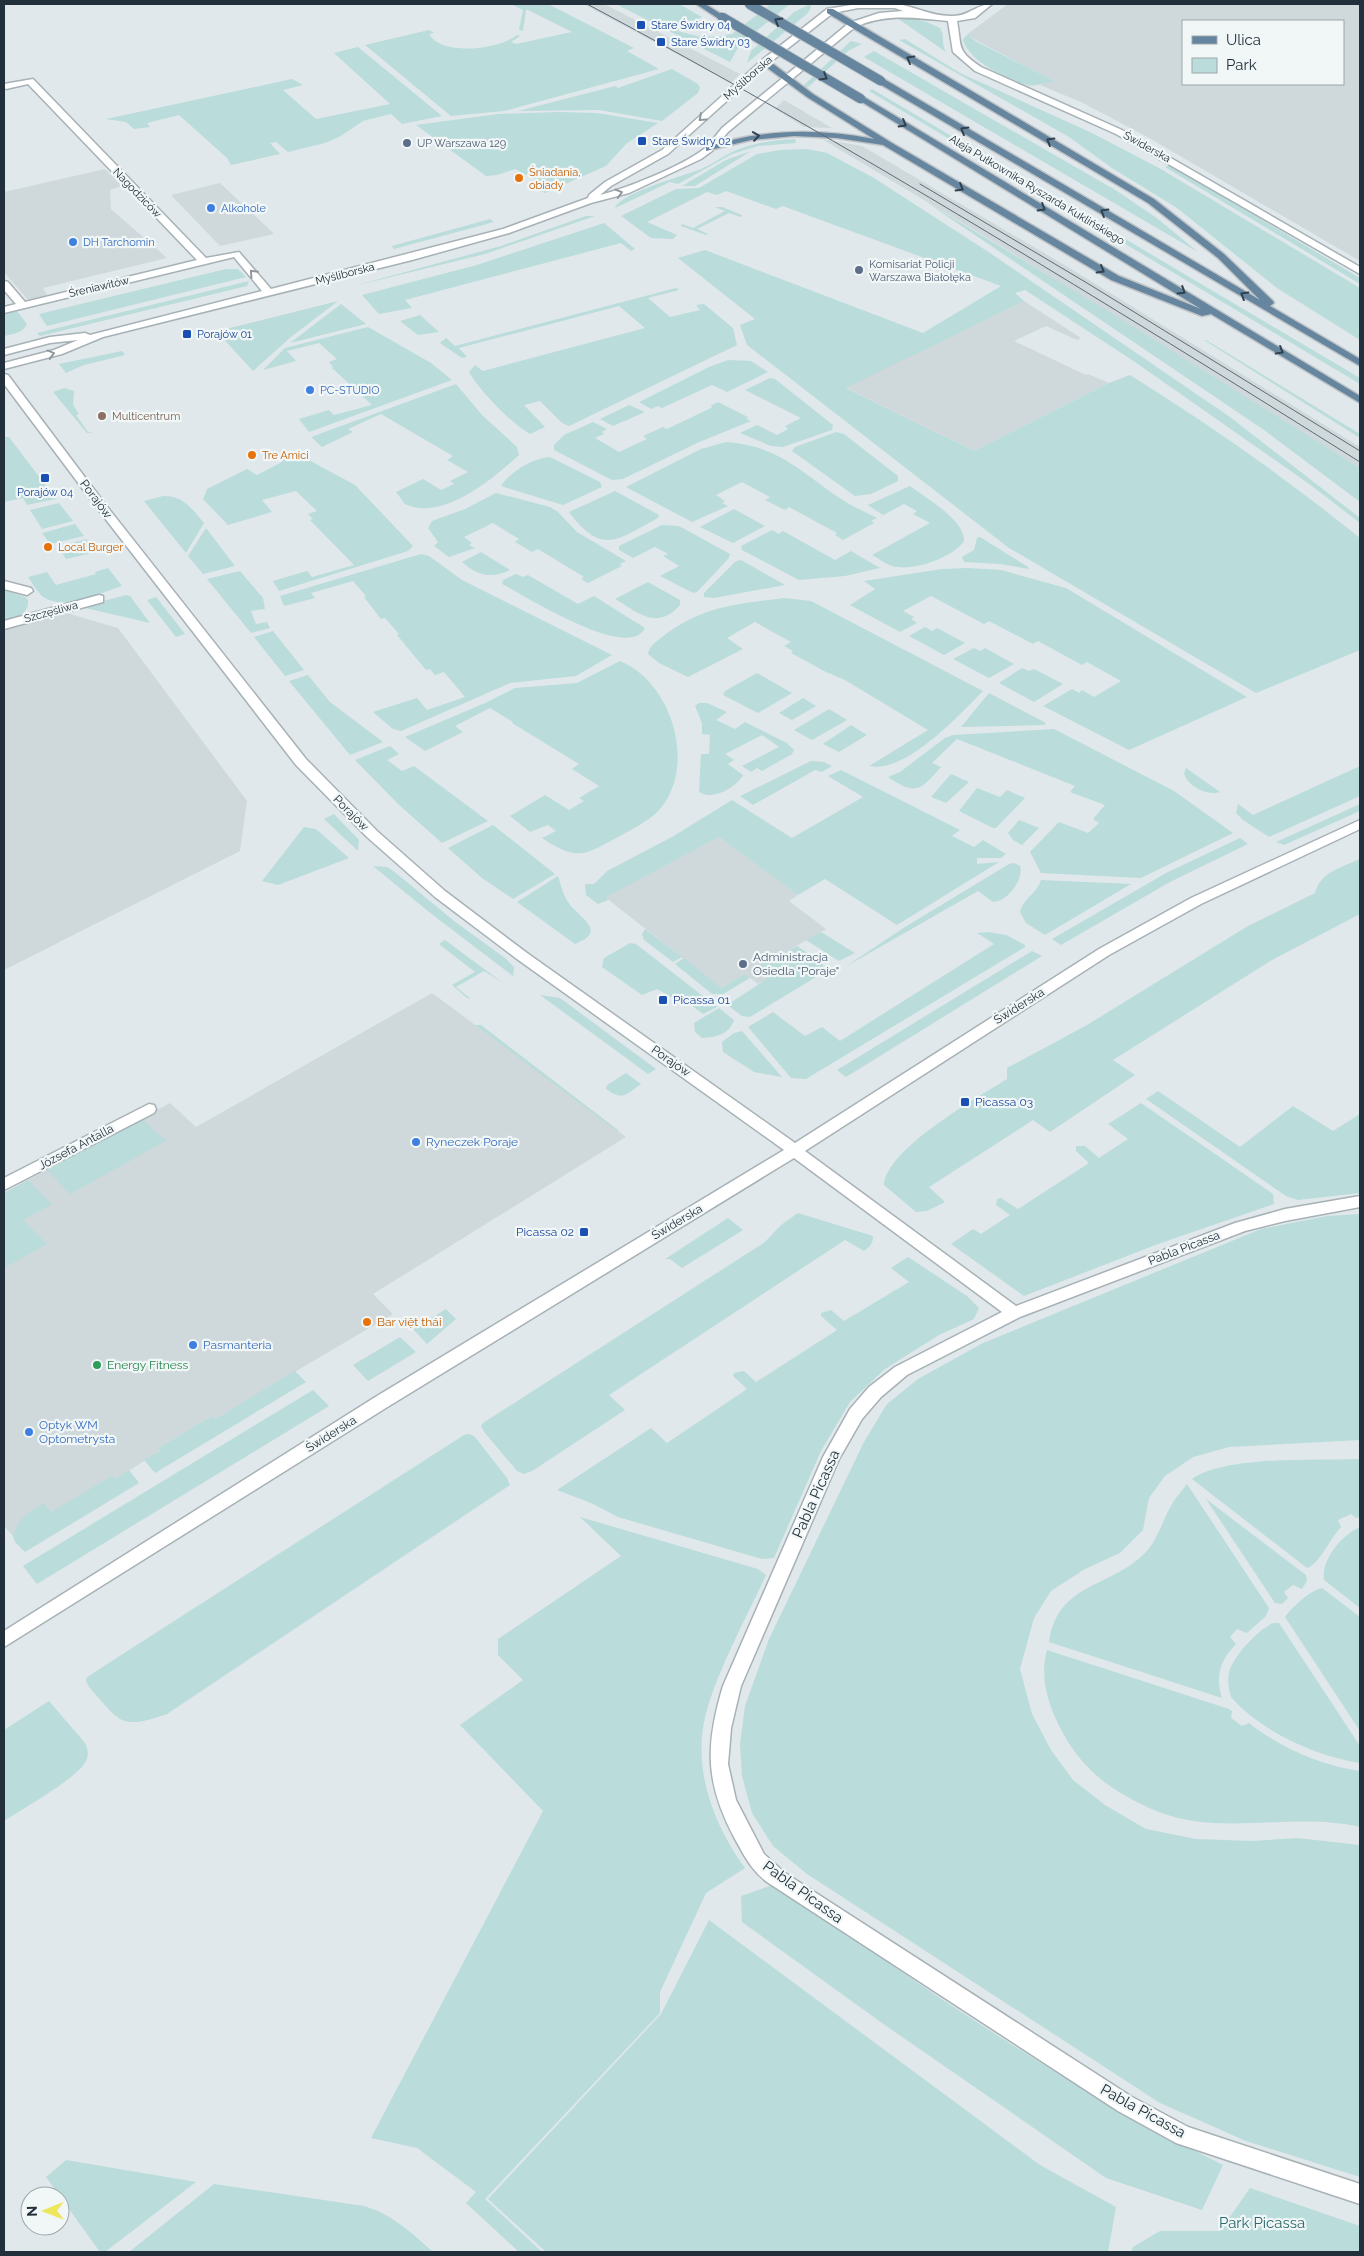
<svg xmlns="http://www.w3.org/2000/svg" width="1364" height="2256" font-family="Raleway,sans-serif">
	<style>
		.built { fill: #cfd8db; fill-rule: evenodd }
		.green { fill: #badcdb }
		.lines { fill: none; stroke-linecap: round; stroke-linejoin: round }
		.minor-casing { stroke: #a7b1b6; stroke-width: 3 }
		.major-casing { stroke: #c1c5c8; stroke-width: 3 }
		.minor { fill: #fff; fill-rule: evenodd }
		.major { fill: #66869f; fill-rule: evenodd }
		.tram { stroke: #5c6b76; stroke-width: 1 }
		.major-bridge-casing { stroke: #c1c5c8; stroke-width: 11; stroke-linecap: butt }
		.major-bridge { stroke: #66869f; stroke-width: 9 }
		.oneway { stroke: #30414f }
		.oneway2 { stroke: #90989d }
		.transit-dot { fill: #1a4fb4; stroke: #f1f6f7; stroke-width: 2 }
		.service-dot { fill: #5c6f8a; stroke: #f1f6f7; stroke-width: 2 }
		.food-dot { fill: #e8710a; stroke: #f1f6f7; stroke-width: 2 }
		.shop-dot { fill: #3f7fe0; stroke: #f1f6f7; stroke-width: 2 }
		.education-dot { fill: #8d6e63; stroke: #f1f6f7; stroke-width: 2 }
		.leisure-dot { fill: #2e9e5b; stroke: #f1f6f7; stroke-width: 2 }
		.labels { text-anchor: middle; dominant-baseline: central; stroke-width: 4.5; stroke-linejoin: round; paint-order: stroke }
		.far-transit-label { font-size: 11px; fill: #164399; stroke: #f1f6f7; text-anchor: start }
		.far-street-label { font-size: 11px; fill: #22303b; stroke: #f1f6f7 }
		.far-service-label { font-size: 11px; fill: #4e5e75; stroke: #f1f6f7; text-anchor: start }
		.far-food-label { font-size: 11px; fill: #c56008; stroke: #f1f6f7; text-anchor: start }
		.far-shop-label { font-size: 11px; fill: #366cbe; stroke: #f1f6f7; text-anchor: start }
		.far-education-label { font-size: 11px; fill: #785e54; stroke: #f1f6f7; text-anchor: start }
		.street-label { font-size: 12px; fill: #22303b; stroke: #f1f6f7 }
		.service-label { font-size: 12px; fill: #4e5e75; stroke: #f1f6f7; text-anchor: start }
		.transit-label { font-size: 12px; fill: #164399; stroke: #f1f6f7; text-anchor: start }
		.shop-label { font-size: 12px; fill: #366cbe; stroke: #f1f6f7; text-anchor: start }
		.food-label { font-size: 12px; fill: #c56008; stroke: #f1f6f7; text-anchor: start }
		.leisure-label { font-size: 12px; fill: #27864d; stroke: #f1f6f7; text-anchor: start }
		.near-street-label { font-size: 15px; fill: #22303b; stroke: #f1f6f7 }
		.near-park-label { font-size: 15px; fill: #2d6a70; stroke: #f1f6f7 }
	</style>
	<rect width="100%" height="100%" fill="#e0e8eb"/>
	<!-- built -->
	<path class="built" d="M589,4H604L740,74L731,83L585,5Z
		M1008,4H1360V261L1151,139L1083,103L1040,85L1053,81L970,37L969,33ZM1183,21H1343V84H1183Z
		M784,100L832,128L804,127L775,109Z
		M822,139L862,146L1068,267L1360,447V468L1004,248Z
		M105,169L122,186L110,190L111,209L167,258L43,288L48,296L28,300L4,272V192Z
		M220,183L268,228L274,234L220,246L171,195Z
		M1024,301L1081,338L1077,340L1046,326L1014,341L1086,375L1088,374L1109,383L974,451L845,387Z
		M66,613L118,628L247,801L240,851L4,970V630Z
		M719,837L798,895L789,901L826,929L757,968L769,978L758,984L745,974L721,988L605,897Z
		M432,993L626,1137L373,1294L393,1314L215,1419L212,1416L158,1448L160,1451L114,1480L111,1476L13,1536L4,1526V1193L170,1103L196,1127Z"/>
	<!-- green -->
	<path class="green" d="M511,4H548L634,48L627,51L659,69L504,111L451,116L365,45L429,30L434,33L429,34C442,57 500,49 517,35L520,36L511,42L516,44L572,32L528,10H526L523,31L519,30L523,10Z
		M616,4H679L702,17L698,19L702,23L677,31L701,37L723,36L732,34L771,4H790L740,44L730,62Z
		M810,4L811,7L808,13L747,63L751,51L794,12Z
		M905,17L927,22L940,28C945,35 941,44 946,52L897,18Z
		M969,33L970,37L977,42L1054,81C1045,83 1035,87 1027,85C1007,80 967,60 963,39Z
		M905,39L960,73L1092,133L1159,168L1360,288V340L1277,288L1177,208L1112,168L1069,137L899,40Z
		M851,41L862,44L848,51L807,88L803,86Z
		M358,47L442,116L402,124L391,114L363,121L339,137L325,143L288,152L276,142L270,143L280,154L231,165L227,158L179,115L147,123L150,127L134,129L126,122L106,119L292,79L303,85L283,90L316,119L390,104L334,53Z
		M874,51L1117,191L1158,219L1198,252L864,57Z
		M672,69L698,84L700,88L698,93L662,121L599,110L518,111L615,86L618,88Z
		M872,89L1360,378V384L869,91Z
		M559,112L597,113L658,123L626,144L606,166L545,193L536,189L534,186L537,180L515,169L497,175L486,176L416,125L498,114Z
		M795,139L796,143L758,146L732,154L678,184L670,182L615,208C622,192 684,176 701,169C715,163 727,153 742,148C759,142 777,140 795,139Z
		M807,149L827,153L874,178L987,251L1230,417L1360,518V523L1312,486L1135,362L1025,290L1015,293L1024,301L846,388L974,451L1109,383L1130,375C1210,425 1287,479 1360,538V650L1256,693L1009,548L747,345L740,325L755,319L678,258L705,250L923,333L1001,286L799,212L783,206L776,209L726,191L717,195L707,192L647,222L677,235L673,239L651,238L621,216L676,189L699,188L757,154L780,150Z
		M751,151L695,186H682L726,160Z
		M1170,165L1360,278V284L1165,167Z
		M926,202L1106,310L1360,468V502L1264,430Z
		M715,207H722L742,215L741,217L729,213L697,229L708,234L706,235L681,226L682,224L693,228L725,211Z
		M586,216H595L485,254L350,287L501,246Z
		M490,219L494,222L394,249L392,246Z
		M604,223L635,249L631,251L621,243L405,300L412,308L379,314L362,295L477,265Z
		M226,269H238L246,277L47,326L39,314Z
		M249,281L247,286L40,336L37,333Z
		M676,288L679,290L648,298L670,317L700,310L696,305L704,304L733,328L737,345L569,426L562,423L540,401L524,405L545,427L530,434C512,424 479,390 469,372L475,365L483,371L645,328L619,306L459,348L467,357L462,358L440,343L446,338L455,346Z
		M338,301L291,337L253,371L220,335L226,329Z
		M341,304L366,324L290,343Z
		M17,311L27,324C23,333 13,334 4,336V315Z
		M420,315L439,332L418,335L400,321Z
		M368,327L431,363L452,380L309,432L299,419L329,410L334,415L372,405L332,368L333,367L329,362L337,359L319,343L287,351L296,361L263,370L285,348Z
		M1204,340H1206L1360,434V438Z
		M122,351L125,355L84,365L66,373L59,364Z
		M728,360L751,361L768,372L727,392L712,385L662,408L658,406L651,409L639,402L709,367Z
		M770,378L775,379L833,425L832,430L783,447L771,446L740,433L757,425L777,435L788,429L785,426L801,418L745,390Z
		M456,384L482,415L517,447L519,455C493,479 442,522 405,504L396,492L423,479L441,490L454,484L450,481L468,472L447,460L453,456L381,414L348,429L353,432L322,447L311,437Z
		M64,388L74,391L73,405L79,414L76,415L88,432L93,433H87L53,392Z
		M718,402L748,417L746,419L751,421L697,443L623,479L612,480L554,450V445L564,435L593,422L607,429L602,432L604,434L595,438L619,452L647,439L643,436L663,427L667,429L713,407L710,406Z
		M629,405L645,412L613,426L600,419Z
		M836,432L844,434L898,476V481L871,494L855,496L792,451L795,447Z
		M5,437H9L56,499L27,505L23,498L4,502Z
		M726,442C782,446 803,475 846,502C856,508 867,513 877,518L871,521L874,523L843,540L835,535L837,533L789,507L785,510L765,500L770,497L742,482L716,495L725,501L722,503L728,506L692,522L626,487L701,449Z
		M550,457L600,482L602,487L563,505L501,486C510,472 533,458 550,457Z
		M305,458L355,485L413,546L408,551L279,591L273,581L307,571L312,577L354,565L310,520L313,519L308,514L317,511L296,491L262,500L272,512L228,525L203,499L207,489L247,469L257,475L282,462L280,459Z
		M910,486C926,498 965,520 964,541C952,558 913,572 892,566C885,564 878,558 872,555L930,523L913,514L917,511L904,504L883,515L868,505Z
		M615,491L659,515L658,518C617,540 602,556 569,512Z
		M496,493L550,507L558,512L577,532L626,561L620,564L622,566L588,583L581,579L584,577L538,549L532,552L515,542L519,539L493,523L464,537L472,543L469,545L475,548L449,557L434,546L438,542L428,528L432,521L465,509Z
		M163,496C184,496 191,508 204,523L186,553L144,501Z
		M59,503L73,521L42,529L30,510Z
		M734,509L765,526L733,543L700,527Z
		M75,524L84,536L50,544L42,533Z
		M662,525L679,526L730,554L729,558L697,592L693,593L660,576L679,566L663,556L668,554L655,547L633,558L619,550V546Z
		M206,528L235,566L203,574L188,556Z
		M772,530L779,534L783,531L835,560L851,551L880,568L845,576L799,580L742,550L741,546Z
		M980,537L1028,567L1029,569L1000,564L964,562L962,557L974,550L977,538Z
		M86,539L96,552L66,559L58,547Z
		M481,552L510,570C492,579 478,576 462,562Z
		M421,554L429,556L462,580L612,655L576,676L510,683L401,731L393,729L373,712L417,698L427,710L465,697L444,672L435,675L430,669L426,670L397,635L399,634L385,618L381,619L364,597L366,596L353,581L311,593L315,598L284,606L280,596Z
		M741,560L785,585L714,598L704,597V593L736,561Z
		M108,568L122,586C99,593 64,612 42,596C37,591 32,583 28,577L47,572L56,585L96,574L95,572Z
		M968,568L1001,570L1066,588L1247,697L1129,750L1043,706L1072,689L1079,693L1082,690L1094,697L1121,681L1087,662L1082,665L1038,641L1033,644L989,621L984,624L931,596L903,611L914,617L911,619L917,623L900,632L850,605L875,589L864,581L942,569Z
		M240,571L263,598L265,609L251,611L256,624L267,622L270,628L251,633L207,579Z
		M516,574L523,577L528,575L578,604L594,596L645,628C628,662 526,596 502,584L503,580Z
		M648,582L680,600V605C657,631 639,613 615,599Z
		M4,590L25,597L28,600C29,615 16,618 4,621Z
		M126,595L130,596L150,623L81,607Z
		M156,597L185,634L176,637L147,600Z
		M784,598L811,601L983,691C959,715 906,774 869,766L928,730L845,680L826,672L791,653L793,651L784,646L791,642L755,622L727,638L743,649L688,677L659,663L648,654C649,646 656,642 662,637C702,606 736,604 784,598Z
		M925,627L932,631L937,628L965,643L944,655L909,636Z
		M273,631L304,670L285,676L254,637Z
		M974,648L980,651L985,648L1014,664L989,678L953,659Z
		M620,661C670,681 695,759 664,804C654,819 634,828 618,837C583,856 577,861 542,838L556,831L548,825L530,832L510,816L545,795L569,810L584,801L579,798L599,786L572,769L579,764L512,723L513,722L490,708L455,726L463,732L425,751L405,737L485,703L515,688L577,683Z
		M1022,668L1029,671L1034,669L1063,684L1034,702L999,683Z
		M757,673L792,693L758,713L723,695L725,691Z
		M308,675L330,702L383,742L350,755L289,681Z
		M989,693L1046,723L1044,725L961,727Z
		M803,698L816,706L792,720L779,713Z
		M699,703H707L727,712L716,720L735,729L745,722L787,743L794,750L792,754L762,771L757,768L751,772L742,766L779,747L762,735L725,754L734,760L728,764L743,775C736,788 712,801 699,792L701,754H709L710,735L702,734V723L695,706Z
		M829,709L847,720L812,740L794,730Z
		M851,725L867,735L839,752L823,744Z
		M1054,729L1174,791L1233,833L1141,878L1041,873L1030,852L1059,822L1088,833L1099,823L1093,819L1105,805L1070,792L1075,786L957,739L932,763L941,767C921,789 917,797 888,777L900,772L945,738L953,735Z
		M390,746L399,754L387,760L402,771L414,766L488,821L442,843L398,804L355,760Z
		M811,761L824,762L832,766L822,772L815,770L753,805L740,796Z
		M1360,766V796L1269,837L1243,820L1236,813L1238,804L1253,815Z
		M1186,768L1220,792C1207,796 1189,787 1184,774Z
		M841,770L960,830L952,836L974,847L983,840L1006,854L1001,858H977V864L999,862L897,925L825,879L798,895L719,837L606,897L608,900L598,904L586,895L585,884H594L607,871L672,837L732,800L792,838L863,797L828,776Z
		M951,774L969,782L946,803L931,797Z
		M977,788L1000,797L1007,790L1025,798L996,828H993L959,811Z
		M1360,804V811L1284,845L1276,842Z
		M334,814L359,840L358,851L324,819Z
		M1019,820L1039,828L1022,845L1013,840L1008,833Z
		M493,825L555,874L513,899L482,878L448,848Z
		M304,827L316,829L349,858L278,885L262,881Z
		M1240,838L1248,844L1170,882L1061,945L1052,939L1166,873Z
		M1360,859V914L1272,960L1113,1060L1135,1075L1050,1132L1033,1120L929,1187L945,1202L927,1211L916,1212L884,1185C886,1149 977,1098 1007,1079V1068L1087,1025L1248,926L1315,893C1321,871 1341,868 1360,859Z
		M1014,863L1020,866C1024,880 1007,902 993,902L978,891L845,967L905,927L1009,864Z
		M373,866L387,867L396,873L454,921L505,958L514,967L513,976L429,912Z
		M558,876C561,885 563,895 568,902C579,918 609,931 575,944L517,902Z
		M1041,880L1131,884L1045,935L1026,923L1020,912C1024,897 1036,895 1041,880Z
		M645,929L682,957L673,962L644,940L642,934Z
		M821,932L855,953L839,961L806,940Z
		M989,932L1006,935L1025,945V947L806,1079L791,1078L748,1027L773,1012L805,1036L822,1027L840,1041L994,944L977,933Z
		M445,940L503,983L484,971L456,987L471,999L467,998L452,985L475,972L439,944Z
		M630,943L636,944L717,1007L703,1014L688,1003L685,1005L657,989L642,995L602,967L604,958Z
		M797,946L821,962L826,971L750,1017L742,1016L727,1005L768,978L756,968Z
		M1032,951L1042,956L846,1077L837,1070Z
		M684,958L721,988L745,974L750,978L723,994H712L675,964Z
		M540,995L560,998L656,1069L648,1074Z
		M719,1008L734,1020C729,1035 716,1037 702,1038L695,1032L694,1023Z
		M475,1025H481L618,1130L617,1131Z
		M742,1031L782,1077L754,1072L723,1052L722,1042L734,1033Z
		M626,1073L641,1084C625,1095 623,1101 606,1089L607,1085Z
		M1158,1091L1240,1147L1293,1106L1333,1131L1360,1114V1193L1298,1200L1286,1196L1146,1099Z
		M1141,1103L1273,1194L1274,1204L1158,1244L1024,1296L951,1244L973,1229L981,1234L1010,1215L996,1205L997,1199L1001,1198L1018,1209L1089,1163L1076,1151V1146H1085L1099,1158L1128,1139L1108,1124Z
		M142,1119L166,1141L70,1194L47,1170Z
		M28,1180L52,1204L23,1220L47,1244L4,1268V1193Z
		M798,1213L873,1236C873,1244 870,1246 864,1251L845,1240L609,1395L625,1410L532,1471L524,1474L517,1471L485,1433L481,1426L483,1423L765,1242L781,1225Z
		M1360,1214V1440L1229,1447L1193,1457L1165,1476L1149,1498L1143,1530L1120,1553L1085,1569L1051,1591L1034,1618L1020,1669L1032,1714L1051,1750L1073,1780L1105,1805L1146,1829L1196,1839L1252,1841L1297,1838L1360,1845V2177L1246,2141L1160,2103L807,1874L773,1846L752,1813L742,1776L740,1744L745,1706L769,1639L864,1442L887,1404L918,1379L983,1343L1261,1229L1327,1216Z
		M728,1218L743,1230L682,1268L670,1259H665Z
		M908,1257L967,1296L979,1308L974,1319L939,1335L885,1369L850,1402L821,1451L774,1558L762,1559L618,1517L591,1503L557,1490L651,1428L667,1443L747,1389L733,1376L734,1373L744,1371L756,1382L837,1330L821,1316V1313L831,1310L844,1321L909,1282L891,1268Z
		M446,1309L456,1319L427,1344L413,1329Z
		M400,1337L416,1352L368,1381L353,1365Z
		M295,1371L306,1382L155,1473L144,1460L160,1451L158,1448L212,1416L215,1419Z
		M313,1390L329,1406L37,1584L23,1566Z
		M470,1434L475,1437L507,1478L510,1485L167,1714C119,1731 120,1721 89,1687L86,1681L87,1677L464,1435Z
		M1360,1459V1517L1356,1518L1351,1514L1338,1520L1341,1527C1331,1537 1319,1565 1307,1568L1192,1479C1227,1455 1316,1461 1360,1459Z
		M129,1470L139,1483L25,1552L15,1542L13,1536C19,1519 28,1512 44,1503L51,1512L111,1476L115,1479Z
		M1187,1484L1269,1608L1266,1616L1247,1633L1237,1629L1230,1637L1236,1644C1220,1660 1215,1677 1222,1698L1049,1642C1058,1582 1109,1589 1145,1553C1158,1540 1162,1521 1171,1506C1175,1498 1182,1491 1187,1484Z
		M1206,1499L1306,1575L1307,1581L1302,1589L1293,1585L1284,1592L1288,1598L1282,1604L1275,1603Z
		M580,1517L758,1569L766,1575C746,1619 714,1676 704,1722C694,1774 715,1827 745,1868L706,1893L660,1992V2013L485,2199L542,2252H519L466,2203L476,2192L417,2148L371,2138L543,1811L460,1725L523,1680L498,1655V1639L621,1556Z
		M1360,1527V1608L1324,1580C1321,1559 1342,1535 1360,1527Z
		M1322,1588L1360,1617V1731L1285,1617C1291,1608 1312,1589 1322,1588Z
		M1273,1623H1279L1360,1746V1763C1315,1756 1262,1732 1231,1697C1229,1689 1227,1681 1229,1673C1232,1657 1259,1629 1273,1623Z
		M1047,1650L1229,1709L1232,1711L1231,1718L1242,1726L1249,1723C1281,1748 1320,1765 1360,1771V1827C1305,1814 1249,1829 1194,1821C1170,1818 1147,1808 1126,1796C1100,1782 1077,1760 1063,1733C1049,1708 1039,1678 1047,1650Z
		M49,1701L85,1743C88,1749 89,1755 86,1761C78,1778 22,1809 4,1821V1730Z
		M775,1884C919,1985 1065,2087 1223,2165L1202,2210L1106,2178L882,2023L742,1922L741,1896Z
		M709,1920L1040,2165L1116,2207L1108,2252H546L488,2199L661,2014Z
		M66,2160L196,2182L105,2252H100L46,2177Z
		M214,2184L364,2206C392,2214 412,2233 433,2252H129Z
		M1250,2188L1360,2226V2252H1131L1133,2247L1160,2231H1220Z"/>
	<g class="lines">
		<!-- minor casing -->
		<g class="minor-casing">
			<path id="minor" d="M857,4C869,4 883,2 896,4C915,6 932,17 953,16C969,16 977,4 992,4L975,18L957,21C962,48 956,50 981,67L1122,130L1360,267V274L1116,134L975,71L953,52L948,21C914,18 888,13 855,27L728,132L712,151L701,159L629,193L591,203L509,233L412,260L103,337L62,354L4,369V363L54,350L78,340L50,343L4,355V349L50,337L85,333L90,335L262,291L234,257L4,313V307L16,304L4,290V281L8,282L25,302L197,260L28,84L6,89L4,88V84L33,79L206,258L239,252L271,289L503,229L588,198L589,195L605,182L662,150L762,60L827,9ZM858,8H895L903,11L879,13L849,23L722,128C716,135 711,143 704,149C682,166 628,188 600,195L611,186L668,154L768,64L833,13Z
				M4,374L8,375L105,504L306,759L377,831L445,891L527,953L795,1143L1099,949L1191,898L1360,820V829L1201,904L1109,955L805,1151L1016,1306L1235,1223L1285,1209L1360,1196V1207L1285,1221L1245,1231L1020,1317L907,1375L881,1397L862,1419L839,1459L741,1686L731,1728L728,1764L736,1800L764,1854L785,1873L1132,2097L1188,2127L1360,2184V2204L1176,2143L1118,2111L767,1882C751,1870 744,1855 735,1839C705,1783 705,1746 723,1686L823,1457L850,1409L869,1387L895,1367L1002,1312L794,1158L389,1406L4,1647V1631L377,1396L784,1150L517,959L435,897L367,837L296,765L97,508L4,384Z
				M4,581L31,588L33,591L27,595L4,589Z
				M99,595L103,596V602L4,629V621Z
				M149,1104L154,1105L156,1109L154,1113L4,1190V1178Z"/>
		</g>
		<!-- major casing -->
		<g class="major-casing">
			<path id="major" d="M696,4H705L726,17L719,19Z
				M827,9H833L1154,199L1224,254L1273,301L1274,303L1270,306L1360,359V366L878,83V79H884L1260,300L1218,258L1148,203L827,13Z
				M762,60H768L813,94L892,143L1119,276L1201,309L857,99L864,97L1360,396V403L1211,314L1202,316L1111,280L883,145L837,138L794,136L751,140L706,151V147C762,129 816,128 874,139L807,97L762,64Z"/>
		</g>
		<!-- minor -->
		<use href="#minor" class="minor"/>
		<!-- major -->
		<use href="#major" class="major"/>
		<!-- tram -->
		<path class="tram" d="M587,4C852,145 1106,303 1360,462
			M920,184L1087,283L1360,451"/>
		<!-- major-bridge casing -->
		<g class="major-bridge-casing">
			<path id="major-bridge" d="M749,4L881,81
				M722,17L861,99"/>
		</g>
		<!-- major-bridge -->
		<use href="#major-bridge" class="major-bridge"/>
	</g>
	<!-- one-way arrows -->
	<defs><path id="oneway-chevron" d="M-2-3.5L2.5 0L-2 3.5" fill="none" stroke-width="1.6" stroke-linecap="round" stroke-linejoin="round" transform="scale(1.25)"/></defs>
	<g class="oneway">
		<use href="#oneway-chevron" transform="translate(778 21) rotate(-150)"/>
		<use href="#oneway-chevron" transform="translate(910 59) rotate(-150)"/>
		<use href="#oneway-chevron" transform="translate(824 77) rotate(31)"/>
		<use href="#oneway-chevron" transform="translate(903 124) rotate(31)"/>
		<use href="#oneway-chevron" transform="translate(964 130) rotate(-149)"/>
		<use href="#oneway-chevron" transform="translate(756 136) rotate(-8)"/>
		<use href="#oneway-chevron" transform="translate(1050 141) rotate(-149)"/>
		<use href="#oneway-chevron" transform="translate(960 188) rotate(31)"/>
		<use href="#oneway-chevron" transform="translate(1042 208) rotate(31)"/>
		<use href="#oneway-chevron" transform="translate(1104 212) rotate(-149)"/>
		<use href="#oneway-chevron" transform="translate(1101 270) rotate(30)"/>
		<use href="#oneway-chevron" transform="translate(1182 291) rotate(32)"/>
		<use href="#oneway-chevron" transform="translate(1244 295) rotate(-149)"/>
		<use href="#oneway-chevron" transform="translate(1280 351) rotate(31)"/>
	</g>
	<g class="oneway2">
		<use href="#oneway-chevron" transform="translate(702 118) rotate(138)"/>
		<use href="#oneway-chevron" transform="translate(619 193) rotate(-16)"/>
		<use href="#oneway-chevron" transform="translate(253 273) rotate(-133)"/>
		<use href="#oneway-chevron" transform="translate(51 354) rotate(-15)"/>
	</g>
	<!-- markers -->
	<g class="transit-dot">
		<rect x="636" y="20" width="10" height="10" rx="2.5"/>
		<rect x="656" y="37" width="10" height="10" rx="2.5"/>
		<rect x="637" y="136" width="10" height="10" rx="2.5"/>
		<rect x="182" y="329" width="10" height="10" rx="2.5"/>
		<rect x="40" y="473" width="10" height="10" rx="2.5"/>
		<rect x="658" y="995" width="10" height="10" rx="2.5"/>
		<rect x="960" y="1097" width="10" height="10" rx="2.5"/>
		<rect x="579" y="1227" width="10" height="10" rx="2.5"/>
	</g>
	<g class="service-dot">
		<circle cx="407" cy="143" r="5"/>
		<circle cx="859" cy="270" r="5"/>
		<circle cx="743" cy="964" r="5"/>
	</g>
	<g class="food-dot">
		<circle cx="519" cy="178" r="5"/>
		<circle cx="252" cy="455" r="5"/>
		<circle cx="48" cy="547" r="5"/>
		<circle cx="367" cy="1322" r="5"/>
	</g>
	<g class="shop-dot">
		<circle cx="211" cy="208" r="5"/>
		<circle cx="73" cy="242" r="5"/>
		<circle cx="310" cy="390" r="5"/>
		<circle cx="416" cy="1142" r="5"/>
		<circle cx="193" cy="1345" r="5"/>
		<circle cx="29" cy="1432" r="5"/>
	</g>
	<circle class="education-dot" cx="102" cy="416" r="5"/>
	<circle class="leisure-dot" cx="97" cy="1365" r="5"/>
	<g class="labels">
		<!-- far-transit labels -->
		<g class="far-transit-label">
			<text x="651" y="25">Stare Świdry 04</text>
			<text x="671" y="42">Stare Świdry 03</text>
			<text x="652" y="141">Stare Świdry 02</text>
			<text x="197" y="334">Porajów 01</text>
			<text x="45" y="492" text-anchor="middle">Porajów 04</text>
		</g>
		<!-- far-street labels -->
		<g class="far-street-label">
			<text transform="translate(748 78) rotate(-41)">Myśliborska</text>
			<text transform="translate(1147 147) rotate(29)">Świderska</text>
			<text transform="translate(1037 190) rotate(31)">Aleja Pułkownika Ryszarda Kuklińskiego</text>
			<text transform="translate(137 193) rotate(46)">Nagodziców</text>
			<text transform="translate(345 274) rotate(-14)">Myśliborska</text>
			<text transform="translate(99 287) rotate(-13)">Śreniawitów</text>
			<text transform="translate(51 612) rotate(-15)">Szczęśliwa</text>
		</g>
		<!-- far-service labels -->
		<g class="far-service-label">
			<text x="417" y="143">UP Warszawa 129</text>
			<text x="869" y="264">Komisariat Policji<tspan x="869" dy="13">Warszawa Białołęka</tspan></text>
		</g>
		<!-- far-food labels -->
		<g class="far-food-label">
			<text x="529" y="172">Śniadania,<tspan x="529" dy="13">obiady</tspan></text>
			<text x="262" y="455">Tre Amici</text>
			<text x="58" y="547">Local Burger</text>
		</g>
		<!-- far-shop labels -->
		<g class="far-shop-label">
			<text x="221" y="208">Alkohole</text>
			<text x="83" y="242">DH Tarchomin</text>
			<text x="320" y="390">PC-STUDIO</text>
		</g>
		<!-- far-education labels -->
		<g class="far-education-label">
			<text x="112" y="416">Multicentrum</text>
		</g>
		<!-- street labels -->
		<g class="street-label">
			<text transform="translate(96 499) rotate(53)">Porajów</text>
			<text transform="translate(351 813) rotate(45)">Porajów</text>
			<text transform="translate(1019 1006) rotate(-32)">Świderska</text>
			<text transform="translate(671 1061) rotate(35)">Porajów</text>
			<text transform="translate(76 1147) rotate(-28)">Józsefa Antalla</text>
			<text transform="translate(677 1222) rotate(-31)">Świderska</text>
			<text transform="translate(1184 1248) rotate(-21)">Pabla Picassa</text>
			<text transform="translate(331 1434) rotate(-32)">Świderska</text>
		</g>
		<!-- service labels -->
		<g class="service-label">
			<text x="753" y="957">Administracja<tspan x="753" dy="14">Osiedla "Poraje"</tspan></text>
		</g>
		<!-- transit labels -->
		<g class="transit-label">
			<text x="673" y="1000">Picassa 01</text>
			<text x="975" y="1102">Picassa 03</text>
			<text x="574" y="1232" text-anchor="end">Picassa 02</text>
		</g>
		<!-- shop labels -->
		<g class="shop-label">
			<text x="426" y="1142">Ryneczek Poraje</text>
			<text x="203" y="1345">Pasmanteria</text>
			<text x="39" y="1425">Optyk WM<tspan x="39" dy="14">Optometrysta</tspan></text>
		</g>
		<!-- food labels -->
		<g class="food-label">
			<text x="377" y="1322">Bar việt thái</text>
		</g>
		<!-- leisure labels -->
		<g class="leisure-label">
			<text x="107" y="1365">Energy Fitness</text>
		</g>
		<!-- near-street labels -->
		<g class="near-street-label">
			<text transform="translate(816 1494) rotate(-66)">Pabla Picassa</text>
			<text transform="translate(803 1892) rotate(36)">Pabla Picassa</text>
			<text transform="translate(1143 2111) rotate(29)">Pabla Picassa</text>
		</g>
		<!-- near-park labels -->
		<g class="near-park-label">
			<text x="1262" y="2223">Park Picassa</text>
		</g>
	</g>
	<!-- border -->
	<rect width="1364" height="2256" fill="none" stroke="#22303b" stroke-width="10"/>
	<!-- legend -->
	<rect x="1182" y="20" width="162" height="65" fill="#f1f6f7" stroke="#9ea7ac"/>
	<rect x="1192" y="36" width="25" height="8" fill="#66869f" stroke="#9ea7ac"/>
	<text x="1226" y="45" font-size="15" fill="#22303b">Ulica</text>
	<rect x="1192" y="58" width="25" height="15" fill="#badcdb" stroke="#9ea7ac"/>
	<text x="1226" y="70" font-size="15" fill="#22303b">Park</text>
	<!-- north arrow -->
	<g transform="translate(45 2211) rotate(269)"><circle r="24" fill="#f1f6f7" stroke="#9ea7ac"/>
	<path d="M0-4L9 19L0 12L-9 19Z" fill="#eee65b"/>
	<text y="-8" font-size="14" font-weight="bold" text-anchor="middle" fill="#22303b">N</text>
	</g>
</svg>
